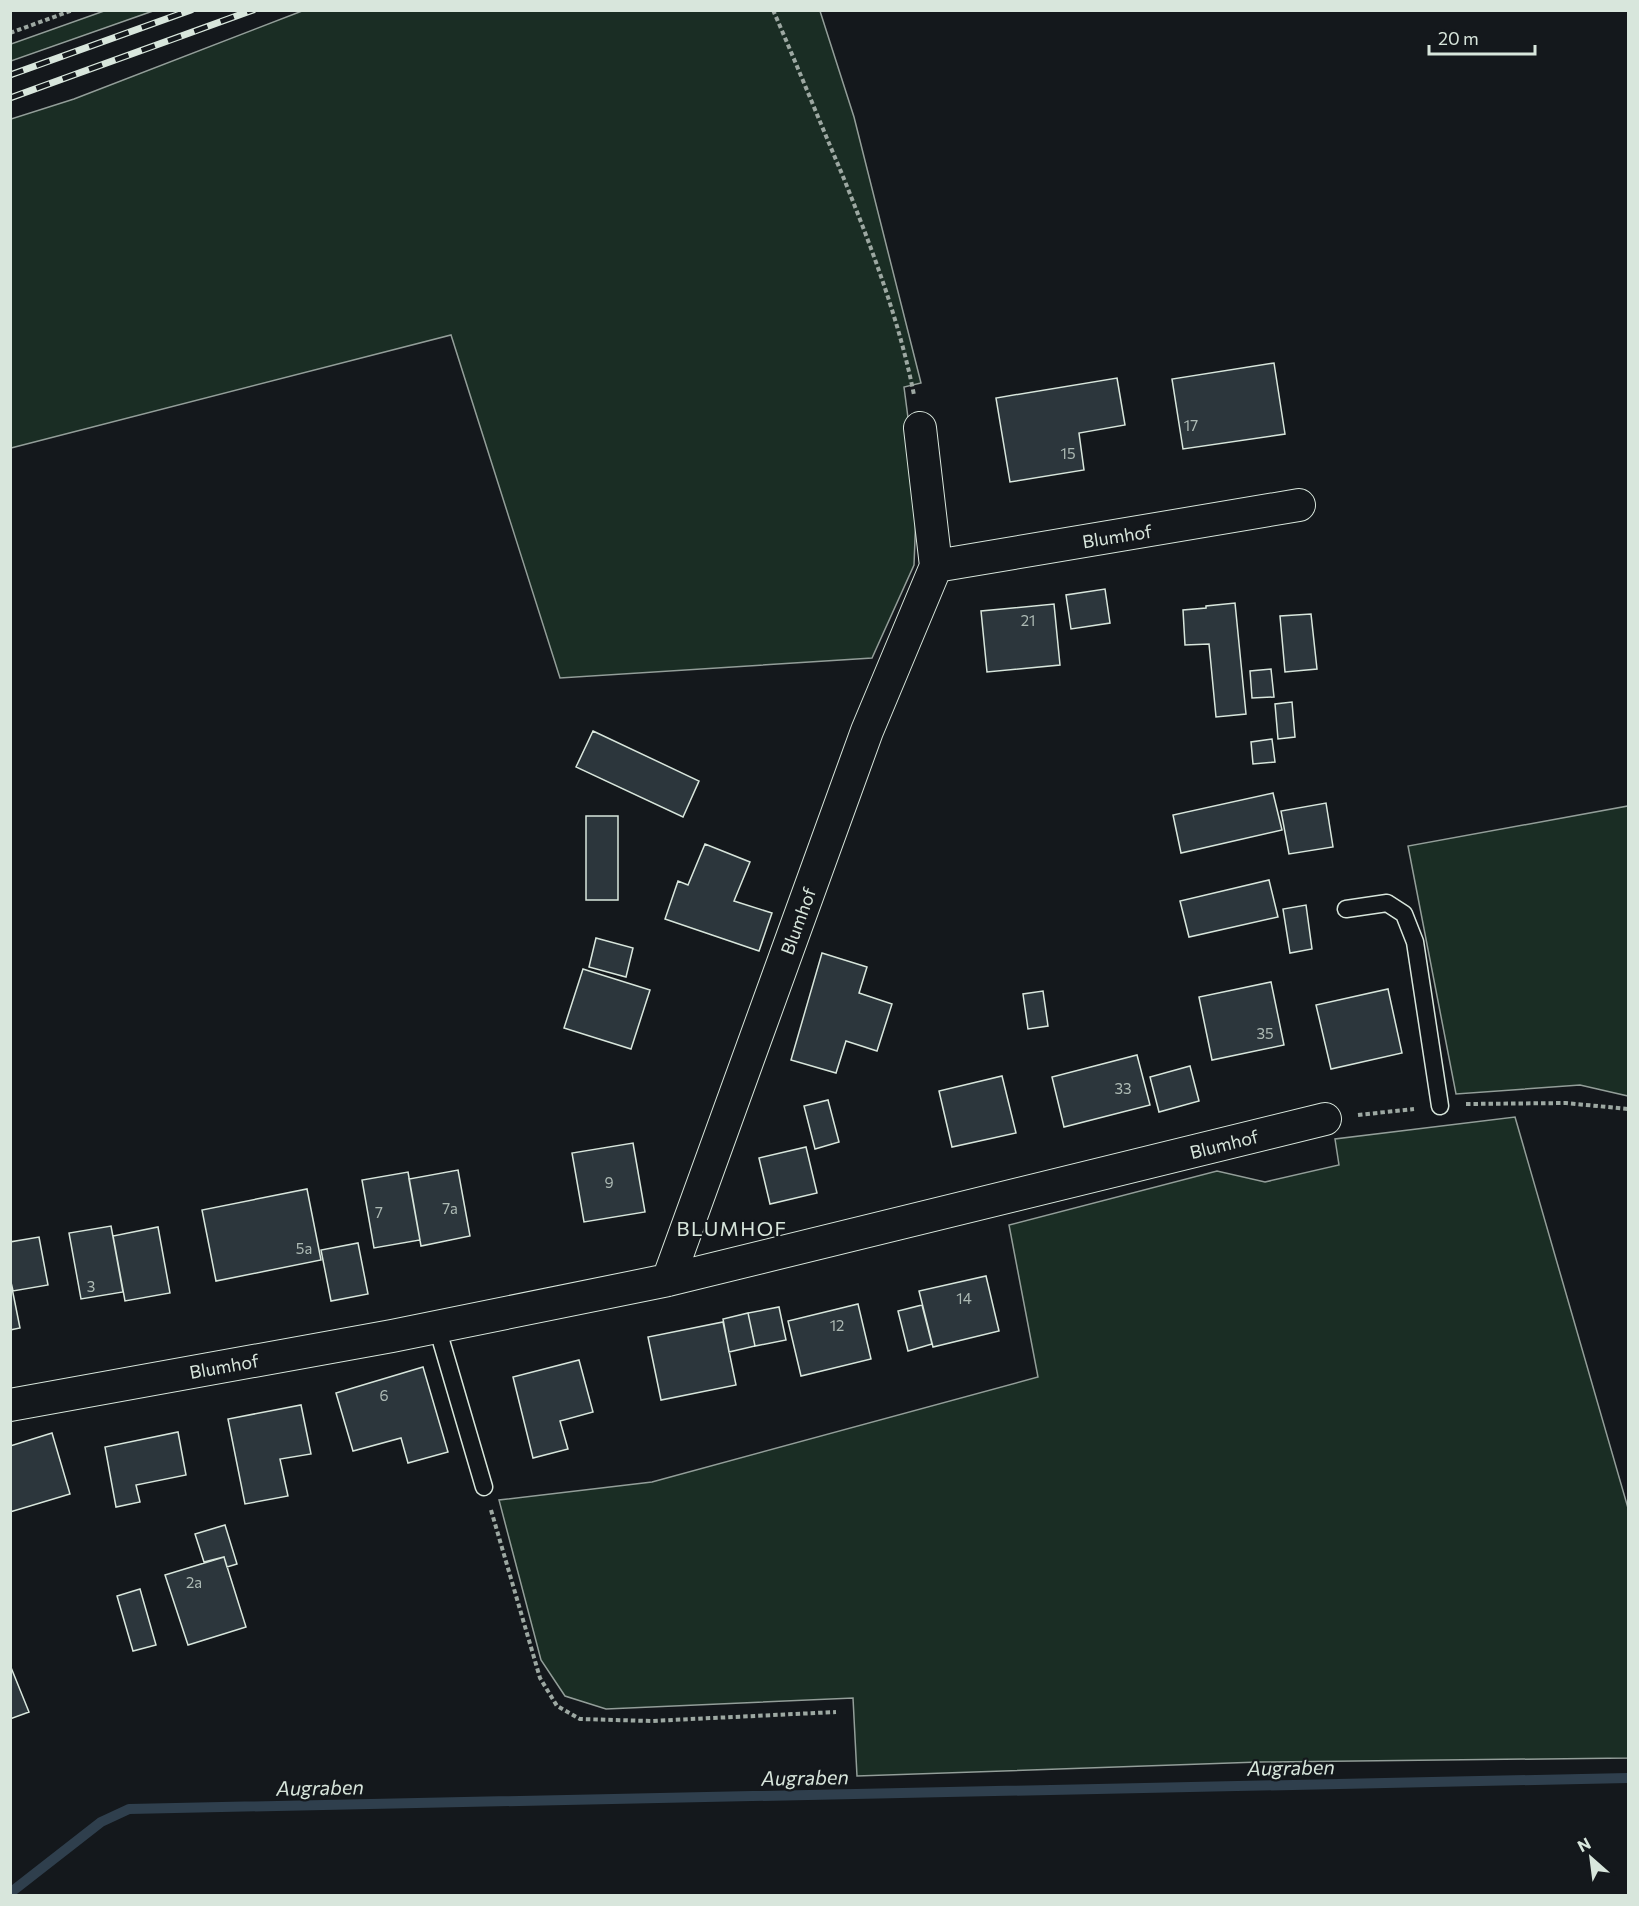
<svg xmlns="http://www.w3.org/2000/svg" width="1639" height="1906" font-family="Commissioner,sans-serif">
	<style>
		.green { fill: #1a2d24; stroke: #939e99; stroke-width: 1.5 }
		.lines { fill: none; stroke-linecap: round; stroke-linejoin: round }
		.stream { stroke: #2f3f4d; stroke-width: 10 }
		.building { fill: #2c363c; stroke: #d8e6dc; stroke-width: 1.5 }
		.lane-casing { stroke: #d8e6dc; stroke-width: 19 }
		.street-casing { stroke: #d8e6dc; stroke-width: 34 }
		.path { stroke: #9da8a2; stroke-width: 4; stroke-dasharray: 4.5 3; stroke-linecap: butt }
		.lane { stroke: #14181c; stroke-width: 16 }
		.street { stroke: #14181c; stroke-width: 32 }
		.rail-casing { stroke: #d8e6dc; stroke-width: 7 }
		.rail { stroke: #14181c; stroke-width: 4.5; stroke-dasharray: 14; stroke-linecap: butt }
		.labels { text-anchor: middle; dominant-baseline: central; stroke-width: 4.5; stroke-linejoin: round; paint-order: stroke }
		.number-label { font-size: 15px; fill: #adbab4 }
		.street-label { font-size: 18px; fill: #d8e6dc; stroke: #14181c }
		.neighbourhood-label { font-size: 20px; letter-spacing: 1.5px; fill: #d8e6dc; stroke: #14181c }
		.water-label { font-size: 20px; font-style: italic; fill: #d8e6dc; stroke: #14181c }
	</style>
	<rect width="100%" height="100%" fill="#14181c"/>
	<!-- green -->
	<path class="green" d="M104,11H153L11,61V44Z
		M302,11H820L854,117L921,383L904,387L917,487L914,565L872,658L560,678L451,335L11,448V119L74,99Z
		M1628,806V1096L1580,1085L1456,1094L1408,846Z
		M1515,1117L1628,1508V1758L1259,1762L857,1776L853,1698L606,1709L565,1696L541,1660L499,1500L652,1482L1038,1377L1009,1225L1217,1171L1265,1182L1339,1165L1335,1139Z"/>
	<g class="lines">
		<!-- stream -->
		<path class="stream" d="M10,1893L101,1822L129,1809L1628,1778"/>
	</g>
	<!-- building -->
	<path class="building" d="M1274,363L1285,434L1183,449L1172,379Z
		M1117,378L1125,425L1079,433L1084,470L1010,482L996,398Z
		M1105,589L1110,623L1071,629L1066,595Z
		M1235,603L1246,714L1216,717L1209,644L1185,645L1183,610L1206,608V606Z
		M1054,604L1060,665L987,672L981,611Z
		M1311,614L1317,669L1285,672L1280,616Z
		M1271,669L1274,697L1252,698L1250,671Z
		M1292,702L1295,737L1278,739L1275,704Z
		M593,731L699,781L683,817L576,767Z
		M1272,739L1275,762L1253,764L1251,742Z
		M1273,793L1282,830L1181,853L1173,815Z
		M1326,803L1333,847L1289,854L1281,811Z
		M586,816H618V900H586Z
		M705,844L750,862L734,901L772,913L759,951L665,919L678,881L688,885Z
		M1269,880L1278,917L1189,937L1180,901Z
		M1306,905L1312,949L1290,953L1283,909Z
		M596,938L633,948L626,977L589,967Z
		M822,953L867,967L859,993L892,1004L877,1051L846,1041L836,1073L791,1060Z
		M583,969L650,990L631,1049L564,1028Z
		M1271,982L1284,1045L1212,1060L1199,997Z
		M1388,989L1402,1053L1331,1069L1316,1005Z
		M1043,991L1048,1026L1028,1029L1023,994Z
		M1137,1055L1150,1105L1064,1127L1052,1077Z
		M1190,1066L1199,1101L1159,1112L1150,1077Z
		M1002,1076L1016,1133L952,1147L939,1091Z
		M828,1100L839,1142L815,1149L804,1106Z
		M633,1143L645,1212L584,1222L572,1153Z
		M806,1147L817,1193L770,1204L759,1158Z
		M458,1170L470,1236L421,1246L409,1179Z
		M408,1172L420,1240L374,1248L362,1180Z
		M307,1189L321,1260L216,1281L202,1210Z
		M111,1226L123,1292L81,1299L69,1233Z
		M158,1227L170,1293L125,1301L113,1236Z
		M39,1237L48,1285L13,1291L10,1278V1242Z
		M358,1243L368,1294L331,1301L321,1250Z
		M986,1276L999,1331L933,1347L919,1291Z
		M10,1278L20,1328L10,1330Z
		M858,1304L871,1359L801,1376L788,1321Z
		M922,1305L932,1344L908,1351L898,1311Z
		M779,1307L786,1340L755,1346L748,1313Z
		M748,1313L755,1346L729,1352L723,1319Z
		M723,1322L736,1385L661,1400L648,1337Z
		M579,1360L593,1412L560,1421L568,1449L533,1458L513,1377Z
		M423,1367L448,1452L408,1463L401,1438L353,1451L336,1393Z
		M301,1405L311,1454L280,1459L288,1496L245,1504L228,1419Z
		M178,1432L186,1475L136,1485L140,1502L116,1507L105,1447Z
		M52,1433L70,1494L10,1512V1446Z
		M225,1525L237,1564L227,1567L224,1557L204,1562L195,1534Z
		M224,1557L246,1627L188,1645L165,1575Z
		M140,1589L156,1645L133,1651L117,1596Z
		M10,1665L29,1712L10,1719Z"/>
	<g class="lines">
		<!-- lane casing -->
		<g class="lane-casing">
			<path id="lane" d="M1346,909L1387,903L1404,914L1415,942L1440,1106
				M437,1327L484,1487"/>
		</g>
		<!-- street casing -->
		<g class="street-casing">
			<path id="street" d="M936,566L1299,505
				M668,1280L867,731L936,566L920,428
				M10,1405L392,1336L668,1280L1325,1119"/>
		</g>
		<!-- path -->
		<path class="path" d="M773,10C797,65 819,120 842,174C871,246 899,319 914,395
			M10,33L73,10
			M1466,1104L1566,1103L1628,1109
			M1358,1115L1414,1109
			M491,1510L540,1678L557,1706L580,1719L651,1721L836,1712"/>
		<!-- lane -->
		<use href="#lane" class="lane"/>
		<!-- street -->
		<use href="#street" class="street"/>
		<!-- rail casing -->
		<g class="rail-casing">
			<path id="rail" d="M10,75L191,10
				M10,98L253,10"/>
		</g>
		<!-- rail -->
		<use href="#rail" class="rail"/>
	</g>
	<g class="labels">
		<!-- number labels -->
		<g class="number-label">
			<text x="1191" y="425">17</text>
			<text x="1068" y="453">15</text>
			<text x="1028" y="620">21</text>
			<text x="1265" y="1033">35</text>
			<text x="1123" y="1088">33</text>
			<text x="609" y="1182">9</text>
			<text x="450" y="1208">7a</text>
			<text x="379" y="1212">7</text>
			<text x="304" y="1248">5a</text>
			<text x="91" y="1286">3</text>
			<text x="964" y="1298">14</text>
			<text x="837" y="1325">12</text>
			<text x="384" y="1395">6</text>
			<text x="194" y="1582">2a</text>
		</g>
		<!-- street labels -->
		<g class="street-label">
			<text transform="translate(1117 536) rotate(-9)">Blumhof</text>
			<text transform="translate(798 921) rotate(-70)">Blumhof</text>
			<text transform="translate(1224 1144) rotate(-14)">Blumhof</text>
			<text transform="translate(224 1366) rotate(-10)">Blumhof</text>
		</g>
		<!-- neighbourhood labels -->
		<g class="neighbourhood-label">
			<text x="732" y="1228">BLUMHOF</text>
		</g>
		<!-- water labels -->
		<g class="water-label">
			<text transform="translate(1291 1767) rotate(-1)">Augraben</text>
			<text transform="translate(805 1777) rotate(-1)">Augraben</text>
			<text transform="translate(320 1787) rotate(-1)">Augraben</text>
		</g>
	</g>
	<!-- border -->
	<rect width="1639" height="1906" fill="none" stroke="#d8e6dc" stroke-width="24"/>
	<!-- north arrow -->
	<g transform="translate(1591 1858) rotate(332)" stroke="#14181c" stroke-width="4.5" paint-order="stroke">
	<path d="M0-4.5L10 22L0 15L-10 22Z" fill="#d8e6dc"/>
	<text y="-9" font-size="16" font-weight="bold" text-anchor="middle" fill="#d8e6dc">N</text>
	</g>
	<!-- scale -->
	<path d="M1429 45v9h106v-9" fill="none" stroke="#d8e6dc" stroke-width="3"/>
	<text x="1438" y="45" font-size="18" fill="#d8e6dc" stroke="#14181c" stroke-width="4.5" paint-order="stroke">20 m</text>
</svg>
